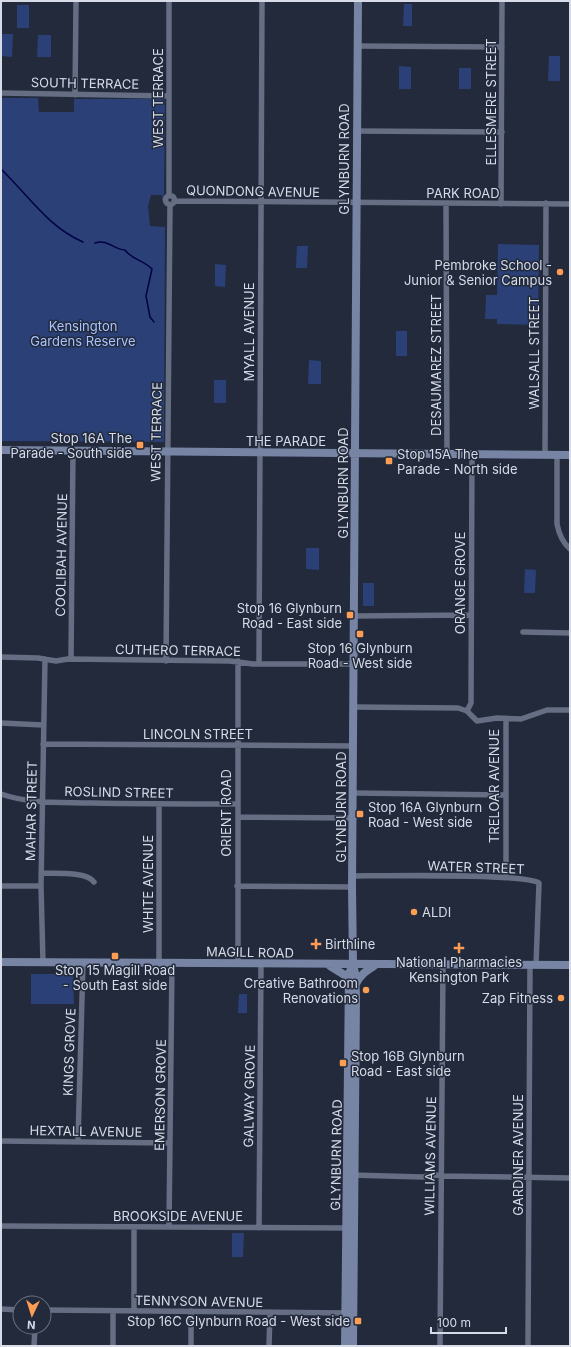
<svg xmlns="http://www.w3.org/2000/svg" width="571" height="1347" font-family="Inter,sans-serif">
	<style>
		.green { fill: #2a4077 }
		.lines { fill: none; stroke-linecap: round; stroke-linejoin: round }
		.stream { stroke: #020046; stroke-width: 1.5 }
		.street { stroke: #656e83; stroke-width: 5.5 }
		.secondary { stroke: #7784a4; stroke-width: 8 }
		.poi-dot { fill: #fc9d54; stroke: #222a3c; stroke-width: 1.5 }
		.labels { text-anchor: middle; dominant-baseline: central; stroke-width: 3; stroke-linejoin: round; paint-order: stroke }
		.street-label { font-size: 13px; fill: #d6dbe7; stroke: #222a3c }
		.poi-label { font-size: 13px; fill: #d6dbe7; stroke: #222a3c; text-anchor: end }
		.park-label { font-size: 13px; fill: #a7c2ff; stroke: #222a3c }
	</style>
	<rect width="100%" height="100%" fill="#222a3c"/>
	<!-- green -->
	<path class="green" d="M404,4H412V26H403Z
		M17,5H29V28H17Z
		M2,34H13L12,57L2,56Z
		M38,35H51V57H37Z
		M549,56H560V81H548Z
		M399,66L411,67V89H399Z
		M459,68H471V89H459Z
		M1,98H38L39,112H74V99H161L165,101L164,195L162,203V195H151L148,206L150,226L165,227L164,442L1,441Z
		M498,244L539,245L538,325L497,324V319H485L486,295H497Z
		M297,246H308L307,268H296Z
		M215,264L226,265L225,287L215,286Z
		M396,331H407V356H396Z
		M309,360L321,361V384H308Z
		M214,380H226V403H214Z
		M306,548H319V570L306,569Z
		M525,569L536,570L535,593H524Z
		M363,583H374V606H363Z
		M31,974H73L74,1004H31Z
		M239,994H247V1013H238Z
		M232,1233H244L243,1257H232Z"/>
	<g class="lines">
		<!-- stream -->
		<path class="stream" d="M1,169C28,195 48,227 83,242
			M95,243C108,239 113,249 125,250C132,260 144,260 152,269L146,296L150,317L154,322"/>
		<!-- street -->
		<path class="street" d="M169,1V196
			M357,46L502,47
			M1,93L168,96
			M75,95L76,1
			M356,131L502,132
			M165.5 200a4.5 4.5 0 1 1 9 0a4.5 4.5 0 1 1-9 0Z
			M174,201L570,204
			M446,204L447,454
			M501,204L502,1
			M545,455L546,203
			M557,455V524C559,534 562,542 570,549
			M354,616L471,615
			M523,632L570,633
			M1,657L38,658L56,661L68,659L230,661L253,664H354
			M71,659L73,451
			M166,661L170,205
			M259,664L262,1
			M354,707L458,708L467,711L477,721L497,718L521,719L547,710H570
			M467,711L471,703L472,454
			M1,723L43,725
			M43,744L353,746
			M354,793L505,795
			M1,794C30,804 61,802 91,803C140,804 189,804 238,804
			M238,817L354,818
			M41,873C54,874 87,871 94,882
			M352,876C380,876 525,873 539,883L536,965
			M506,878V719
			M1,886H41
			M237,886L352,887
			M43,962L41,886L45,659
			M159,963V805
			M238,964V661
			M1,1141L170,1143
			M78,1141L83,963
			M351,1175L422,1177L436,1175L441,1176L570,1178
			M1,1226L349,1228
			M134,1227V1311
			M169,1227L172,963
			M259,1228L261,964
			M1,1309L20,1310
			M44,1310L348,1313
			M34,1346L35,1327
			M113,1346V1311
			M191,1346V1311
			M269,1346L270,1312
			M440,1346L443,966
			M528,1346L530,965"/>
		<!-- secondary -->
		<path class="secondary" d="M1,450L570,455
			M1,962L570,965
			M330,966L343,974L350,980
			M356,984C360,975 366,971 374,966
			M345,1346L349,973L353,965
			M353,1346L356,997L355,973L353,965L352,887L358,1"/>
	</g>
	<!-- markers -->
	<g class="poi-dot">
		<circle cx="560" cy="272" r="4"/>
		<rect x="136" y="441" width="8" height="8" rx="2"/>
		<rect x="385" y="457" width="8" height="8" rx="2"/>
		<rect x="346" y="611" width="8" height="8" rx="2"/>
		<rect x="356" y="630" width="8" height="8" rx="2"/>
		<rect x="356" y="810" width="8" height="8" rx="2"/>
		<circle cx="414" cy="912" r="4"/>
		<path d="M314 938h4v4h4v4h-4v4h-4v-4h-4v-4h4z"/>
		<path d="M457 942h4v4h4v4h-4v4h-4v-4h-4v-4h4z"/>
		<rect x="111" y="952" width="8" height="8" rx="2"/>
		<circle cx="366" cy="990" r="4"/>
		<circle cx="561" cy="998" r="4"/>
		<rect x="339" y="1059" width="8" height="8" rx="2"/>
		<rect x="354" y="1317" width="8" height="8" rx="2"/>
	</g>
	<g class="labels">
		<!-- street labels -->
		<g class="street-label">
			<text transform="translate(85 83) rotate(1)">SOUTH TERRACE</text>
			<text transform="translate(158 98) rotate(-90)">WEST TERRACE</text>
			<text transform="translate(491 102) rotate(-90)">ELLESMERE STREET</text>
			<text transform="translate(344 159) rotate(-90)">GLYNBURN ROAD</text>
			<text transform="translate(253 191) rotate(1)">QUONDONG AVENUE</text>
			<text x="463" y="193">PARK ROAD</text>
			<text transform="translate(249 332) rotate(-90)">MYALL AVENUE</text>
			<text transform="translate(534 353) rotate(-90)">WALSALL STREET</text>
			<text transform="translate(436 365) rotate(-90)">DESAUMAREZ STREET</text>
			<text transform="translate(156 432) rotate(-89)">WEST TERRACE</text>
			<text x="286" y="441">THE PARADE</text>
			<text transform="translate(343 483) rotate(-90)">GLYNBURN ROAD</text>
			<text transform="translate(61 555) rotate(-89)">COOLIBAH AVENUE</text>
			<text transform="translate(460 583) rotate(-90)">ORANGE GROVE</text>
			<text transform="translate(178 650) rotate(1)">CUTHERO TERRACE</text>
			<text x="198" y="734">LINCOLN STREET</text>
			<text transform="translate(494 786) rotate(-90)">TRELOAR AVENUE</text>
			<text transform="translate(119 792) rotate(1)">ROSLIND STREET</text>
			<text transform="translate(341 807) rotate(-90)">GLYNBURN ROAD</text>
			<text transform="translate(31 811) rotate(-89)">MAHAR STREET</text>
			<text transform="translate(226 813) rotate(-90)">ORIENT ROAD</text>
			<text transform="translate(476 867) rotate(2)">WATER STREET</text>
			<text transform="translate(148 884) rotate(-90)">WHITE AVENUE</text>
			<text transform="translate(250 952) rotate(1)">MAGILL ROAD</text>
			<text transform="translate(69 1052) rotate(-88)">KINGS GROVE</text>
			<text transform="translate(160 1095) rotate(-89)">EMERSON GROVE</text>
			<text transform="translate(249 1096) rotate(-89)">GALWAY GROVE</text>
			<text transform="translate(86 1131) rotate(1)">HEXTALL AVENUE</text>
			<text transform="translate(336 1155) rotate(-89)">GLYNBURN ROAD</text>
			<text transform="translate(518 1155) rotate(-90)">GARDINER AVENUE</text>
			<text transform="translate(430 1156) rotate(-89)">WILLIAMS AVENUE</text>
			<text x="178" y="1216">BROOKSIDE AVENUE</text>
			<text transform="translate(199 1301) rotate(1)">TENNYSON AVENUE</text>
		</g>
		<!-- poi labels -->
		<g class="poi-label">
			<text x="552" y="265">Pembroke School -<tspan x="552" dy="15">Junior &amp; Senior Campus</tspan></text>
			<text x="132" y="438">Stop 16A The<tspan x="132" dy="15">Parade - South side</tspan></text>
			<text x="397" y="454" text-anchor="start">Stop 15A The<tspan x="397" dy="15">Parade - North side</tspan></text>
			<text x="342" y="608">Stop 16 Glynburn<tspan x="342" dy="15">Road - East side</tspan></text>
			<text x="360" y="648" text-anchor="middle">Stop 16 Glynburn<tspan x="360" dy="15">Road - West side</tspan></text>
			<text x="368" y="807" text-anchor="start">Stop 16A Glynburn<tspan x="368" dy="15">Road - West side</tspan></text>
			<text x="422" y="912" text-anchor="start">ALDI</text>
			<text x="325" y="944" text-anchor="start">Birthline</text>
			<text x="459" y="962" text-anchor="middle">National Pharmacies<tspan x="459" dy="15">Kensington Park</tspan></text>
			<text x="115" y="970" text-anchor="middle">Stop 15 Magill Road<tspan x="115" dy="15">- South East side</tspan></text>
			<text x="358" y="983">Creative Bathroom<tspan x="358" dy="15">Renovations</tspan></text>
			<text x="553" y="998">Zap Fitness</text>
			<text x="351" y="1056" text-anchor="start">Stop 16B Glynburn<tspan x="351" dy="15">Road - East side</tspan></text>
			<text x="350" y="1321">Stop 16C Glynburn Road - West side</text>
		</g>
		<!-- park labels -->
		<g class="park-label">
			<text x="83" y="326">Kensington<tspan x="83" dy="15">Gardens Reserve</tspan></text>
		</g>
	</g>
	<!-- border -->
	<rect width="571" height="1347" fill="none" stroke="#d6dbe7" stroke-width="4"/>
	<!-- north arrow -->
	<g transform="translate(32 1315) rotate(184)"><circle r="19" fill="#222a3c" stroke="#6a7180"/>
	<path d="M0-3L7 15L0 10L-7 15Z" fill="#fc9d54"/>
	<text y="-6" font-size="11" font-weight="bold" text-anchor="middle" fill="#d6dbe7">N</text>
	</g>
	<!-- scale -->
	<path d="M431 1327v6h75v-6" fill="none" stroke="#d6dbe7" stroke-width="2"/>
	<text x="437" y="1327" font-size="12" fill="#d6dbe7" stroke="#222a3c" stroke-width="3" paint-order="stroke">100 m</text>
</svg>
